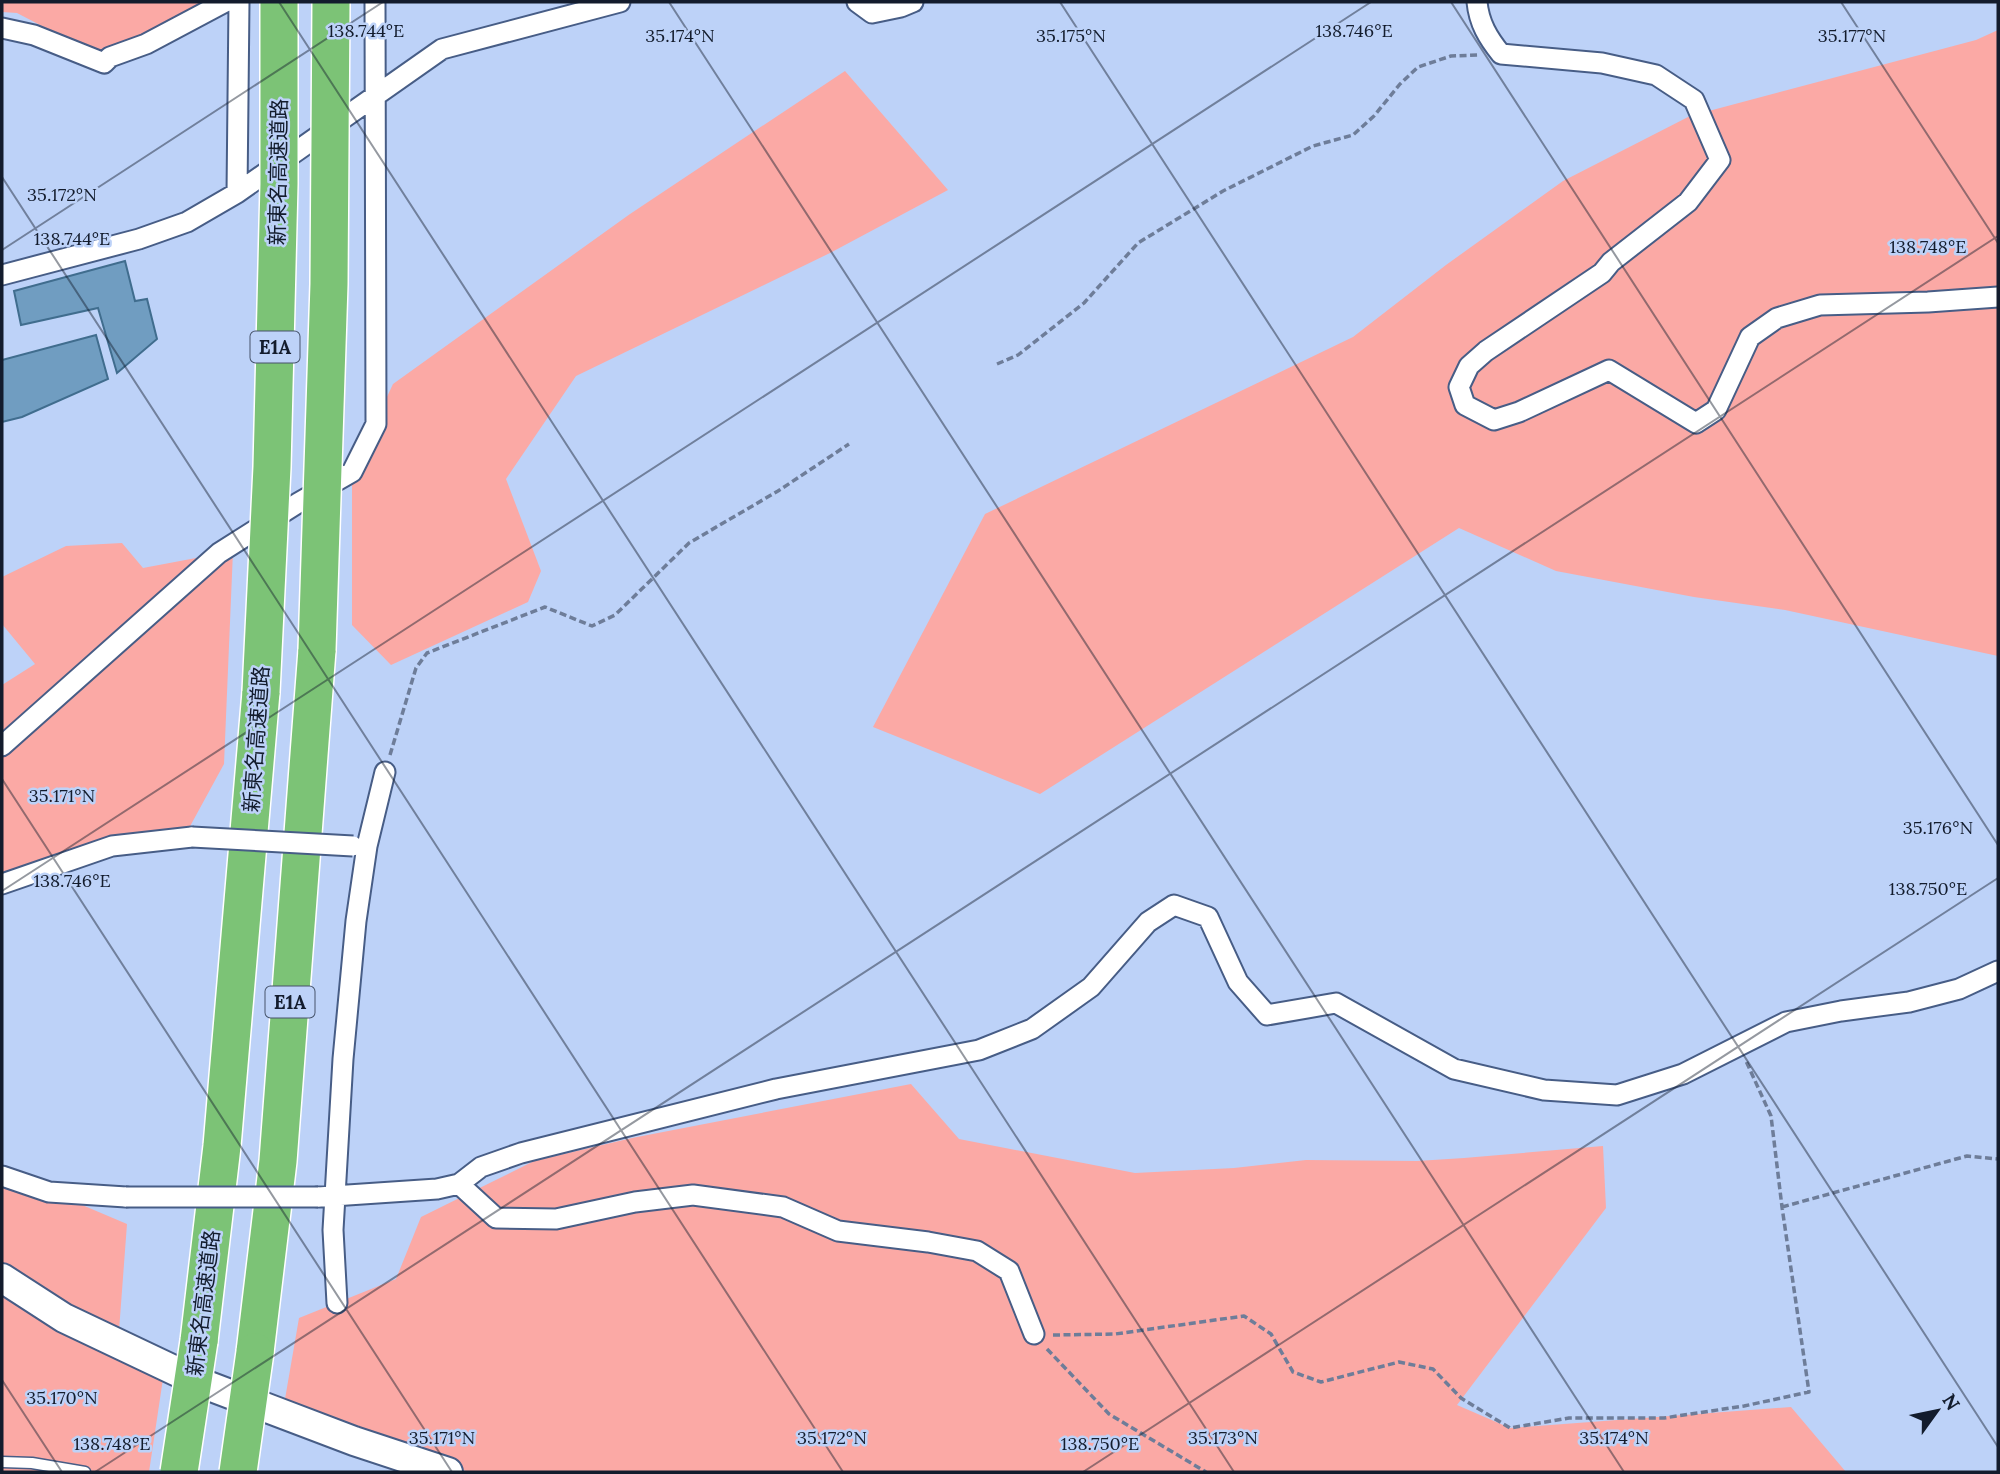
<svg xmlns="http://www.w3.org/2000/svg" width="2000" height="1474" font-family="Lora,'Noto Sans JP',serif">
	<style>
		.green { fill: #fba9a5 }
		.building { fill: #709dc1; stroke: #406d8e; stroke-width: 2 }
		.lines { fill: none; stroke-linecap: round; stroke-linejoin: round }
		.lane-casing { stroke: #475d86; stroke-width: 13 }
		.street-casing { stroke: #475d86; stroke-width: 23 }
		.secondary-casing { stroke: #475d86; stroke-width: 32 }
		.highway-casing { stroke: #fff; stroke-width: 40 }
		.path { stroke: #6e7d99; stroke-width: 3.5; stroke-dasharray: 7 3.5; stroke-linecap: butt }
		.lane { stroke: #fff; stroke-width: 10 }
		.street { stroke: #fff; stroke-width: 19 }
		.secondary { stroke: #fff; stroke-width: 28 }
		.highway { stroke: #7cc376; stroke-width: 37 }
		.street-bridge-casing { stroke: #475d86; stroke-width: 23; stroke-linecap: butt }
		.highway-bridge-casing { stroke: #fff; stroke-width: 40; stroke-linecap: butt }
		.street-bridge { stroke: #fff; stroke-width: 19 }
		.highway-bridge { stroke: #7cc376; stroke-width: 37 }
		.ticks { fill: none; stroke: #131c2d; stroke-width: 2; stroke-opacity: 0.45 }
		.labels { text-anchor: middle; dominant-baseline: central; stroke-width: 5; stroke-linejoin: round; paint-order: stroke }
		.shield { fill: #bdd2f8; stroke: #46536a; stroke-width: 2 }
		.shield-label { font-size: 19px; font-weight: bold; fill: #131c2d }
		.street-label { font-size: 21px; fill: #131c2d; stroke: #bdd2f8 }
		.ticks-label { font-size: 18px; text-anchor: middle; fill: #131c2d; stroke: #bdd2f8; stroke-width: 5; stroke-linejoin: round; paint-order: stroke }
	</style>
	<rect width="100%" height="100%" fill="#bdd2f8"/>
	<!-- green -->
	<path class="green" d="M2,2H219L113,56L88,50L17,13L2,12Z
		M1998,30V656L1785,610L1694,597L1556,571L1459,528L1040,794L873,727L985,514L1353,337L1446,265L1563,181L1690,116L1976,40Z
		M845,71L948,190L830,253L576,376L506,479L541,571L528,602L391,665L352,625V472L393,384L630,214Z
		M122,543L143,568L233,551L224,764L188,830L2,889V685L35,664L2,624V577L66,546Z
		M911,1084L959,1139L1135,1173L1234,1168L1306,1160L1417,1161L1464,1158L1603,1146L1606,1208L1457,1405L1510,1428L1791,1407L1846,1472H469L286,1412L285,1399L299,1318L396,1279L421,1217L534,1161L632,1138Z
		M2,1171L127,1224L118,1344L164,1372L149,1472H2Z"/>
	<!-- building -->
	<path class="building" d="M125,261L135,301L147,299L157,339L117,373L98,308L21,325L14,291Z
		M96,335L108,379L22,417L2,422V360Z"/>
	<g class="lines">
		<!-- lane casing -->
		<g class="lane-casing">
			<path id="lane" d="M2,1462L32,1463L85,1472"/>
		</g>
		<!-- street casing -->
		<g class="street-casing">
			<path id="street" d="M857,2L872,13L901,7L913,2
				M1477,2C1479,23 1488,38 1501,54L1602,63L1656,75L1694,100L1720,160L1688,202L1611,262L1602,273L1486,351L1469,366L1459,387L1465,405L1494,420L1519,412L1609,370L1696,423L1716,410L1750,337L1777,318L1820,305L1928,302L1998,297
				M2,28L34,35L104,63L110,57L146,44L225,2
				M237,193L239,2
				M2,275L139,239L187,222L237,193L442,49L620,2
				M2,746L219,553L298,503L352,472L376,424L375,2
				M2,884L112,846L192,837
				M2,1176L49,1192L126,1197
				M459,1184L496,1218L556,1219L635,1202L693,1195L783,1207L838,1231L928,1242L977,1251L1009,1271L1034,1334
				M318,1197L437,1189L459,1184L481,1167L521,1153L776,1089L979,1050L1032,1029L1091,987L1148,922L1174,905L1208,917L1238,982L1267,1015L1336,1003L1454,1069L1544,1090L1617,1095L1683,1074L1786,1022L1841,1011L1909,1002L1959,989L1998,971
				M337,1303L333,1230L343,1059L356,921L367,846L385,772"/>
		</g>
		<!-- secondary casing -->
		<g class="secondary-casing">
			<path id="secondary" d="M2,1278L64,1318L201,1383L354,1441L448,1472"/>
		</g>
		<!-- highway casing -->
		<g class="highway-casing">
			<path id="highway" d="M199,1341L222,1146L261,692
				M255,1352L278,1161L317,650"/>
		</g>
		<!-- path -->
		<path class="path" d="M997,364L1018,355L1084,303L1138,243L1223,191L1313,146L1353,135L1374,116L1400,84L1418,67L1451,56L1478,55
			M390,755L416,668L427,653L545,607L592,626L615,615L689,543L778,491L849,444
			M1782,1207L1967,1156L1998,1159
			M1053,1335L1115,1334L1244,1316L1271,1334L1293,1372L1321,1382L1399,1362L1433,1369L1461,1398L1510,1428L1569,1418H1664L1744,1406L1809,1392L1782,1207L1771,1116L1746,1061
			M1047,1349L1109,1414L1206,1472"/>
		<!-- lane -->
		<use href="#lane" class="lane"/>
		<!-- street -->
		<use href="#street" class="street"/>
		<!-- secondary -->
		<use href="#secondary" class="secondary"/>
		<!-- highway -->
		<use href="#highway" class="highway"/>
		<!-- street-bridge casing -->
		<g class="street-bridge-casing">
			<path id="street-bridge" d="M192,837L353,846
				M126,1197H318"/>
		</g>
		<!-- highway-bridge casing -->
		<g class="highway-bridge-casing">
			<path id="highway-bridge" d="M317,650L329,284L331,2
				M261,692L272,467L279,184V2
				M179,1472L199,1341
				M238,1472L255,1352"/>
		</g>
		<!-- street-bridge -->
		<use href="#street-bridge" class="street-bridge"/>
		<!-- highway-bridge -->
		<use href="#highway-bridge" class="highway-bridge"/>
	</g>
	<!-- ticks -->
	<path class="ticks" d="M279,2L1234,1472M669,2L1624,1472M1060,2L1998,1447M1451,2L1998,845M1841,2L1998,243M2,177L843,1472M2,250L383,2M2,779L452,1472M2,891L1371,2M2,1380L62,1472M95,1472L1998,236M1083,1472L1998,878"/>
	<g class="labels">
		<!-- shield labels -->
		<g class="shield">
			<rect x="250.5" y="331.5" width="49" height="31" rx="5"/>
			<rect x="265.5" y="986.5" width="49" height="31" rx="5"/>
		</g>
		<g class="shield-label">
			<text x="275" y="347">E1A</text>
			<text x="290" y="1002">E1A</text>
		</g>
		<!-- street labels -->
		<g class="street-label">
			<text transform="translate(278 172) rotate(-89)">新東名高速道路</text>
			<text transform="translate(256 739) rotate(-86)">新東名高速道路</text>
			<text transform="translate(203 1303) rotate(-83)">新東名高速道路</text>
		</g>
	</g>
	<g class="ticks-label">
		<text x="366" y="37">138.744°E</text>
		<text x="1354" y="37">138.746°E</text>
		<text x="1071" y="42">35.175°N</text>
		<text x="680" y="42">35.174°N</text>
		<text x="1852" y="42">35.177°N</text>
		<text x="62" y="201">35.172°N</text>
		<text x="72" y="245">138.744°E</text>
		<text x="1928" y="253">138.748°E</text>
		<text x="62" y="802">35.171°N</text>
		<text x="1938" y="834">35.176°N</text>
		<text x="72" y="887">138.746°E</text>
		<text x="1928" y="895">138.750°E</text>
		<text x="62" y="1404">35.170°N</text>
		<text x="442" y="1444">35.171°N</text>
		<text x="832" y="1444">35.172°N</text>
		<text x="1223" y="1444">35.173°N</text>
		<text x="1614" y="1444">35.174°N</text>
		<text x="112" y="1450">138.748°E</text>
		<text x="1100" y="1450">138.750°E</text>
	</g>
	<!-- border -->
	<rect width="2000" height="1474" fill="none" stroke="#131c2d" stroke-width="7"/>
	<!-- north arrow -->
	<g transform="translate(1937 1411) rotate(57)" stroke="#bdd2f8" stroke-width="5" paint-order="stroke">
	<path d="M0-5L12 26L0 18L-12 26Z" fill="#131c2d"/>
	<text y="-10" font-size="19" font-weight="bold" text-anchor="middle" fill="#131c2d">N</text>
	</g>
</svg>
